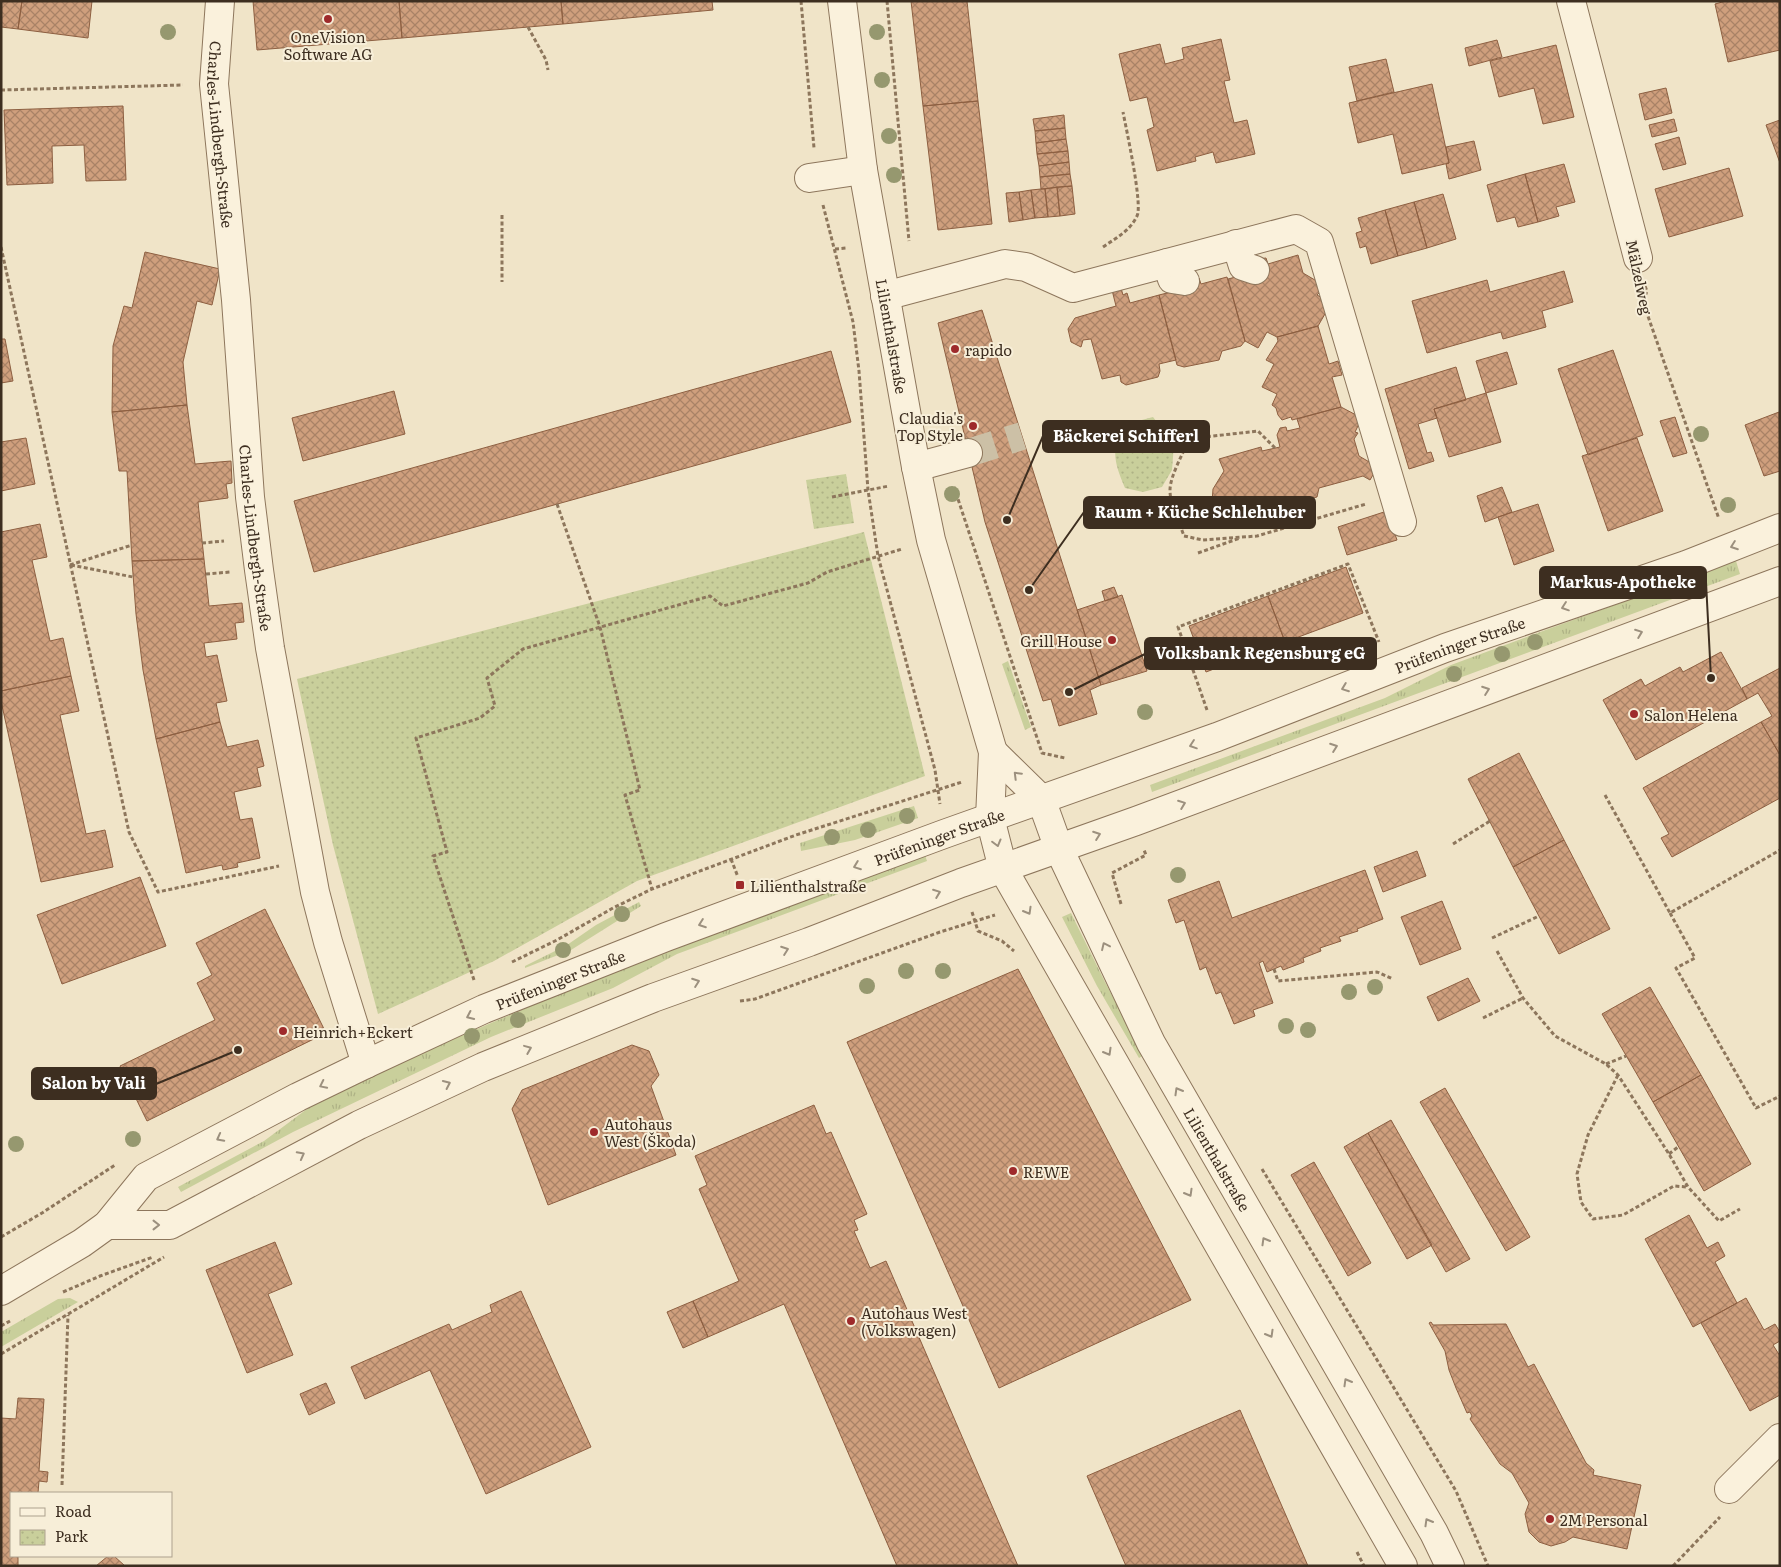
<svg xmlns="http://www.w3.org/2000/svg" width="1781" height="1567" font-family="Literata,serif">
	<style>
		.grass { fill: url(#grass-tufts) }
		.park { fill: url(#park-dots) }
		.building { fill: url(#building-cross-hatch); stroke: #8d5f41 }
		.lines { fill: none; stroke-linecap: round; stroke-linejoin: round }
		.minor-tunnel { stroke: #ccc0a6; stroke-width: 28; stroke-dasharray: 28 14; stroke-linecap: butt }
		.minor-casing { stroke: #8d765c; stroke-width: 30 }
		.path { stroke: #8d765c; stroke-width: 3; stroke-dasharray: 4 2.5; stroke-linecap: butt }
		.minor { stroke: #faf1dc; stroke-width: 28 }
		.tree { fill: #96986f }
		.oneway { stroke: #9c907e }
		.poi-dot { fill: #9e2a2b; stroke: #f7eed8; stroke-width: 2 }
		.labels { text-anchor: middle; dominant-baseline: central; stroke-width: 4; stroke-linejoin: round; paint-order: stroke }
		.poi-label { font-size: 15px; fill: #3d2e20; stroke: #f7eed8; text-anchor: start }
		.street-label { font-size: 15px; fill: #3d2e20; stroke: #f7eed8 }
		.leader { fill: none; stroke: #3d2e20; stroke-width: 2 }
		.callout-dot { fill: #3d2e20; stroke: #f7eed8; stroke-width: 2 }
		.callout { fill: #3d2e20; stroke: #3d2e20; stroke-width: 2 }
		.callout-label { font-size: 16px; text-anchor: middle; font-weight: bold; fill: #fff }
	</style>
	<defs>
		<pattern id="grass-tufts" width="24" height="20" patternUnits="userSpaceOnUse" patternTransform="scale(1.25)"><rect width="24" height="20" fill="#c9cf9b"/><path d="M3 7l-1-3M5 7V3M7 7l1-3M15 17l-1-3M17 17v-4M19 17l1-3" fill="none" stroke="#aeb285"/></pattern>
		<pattern id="park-dots" width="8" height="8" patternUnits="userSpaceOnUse" patternTransform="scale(1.25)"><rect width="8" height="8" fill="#c9cf9b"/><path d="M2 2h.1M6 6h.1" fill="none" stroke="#aeb285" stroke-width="1.8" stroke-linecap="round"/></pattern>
		<pattern id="building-cross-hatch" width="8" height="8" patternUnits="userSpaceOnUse" patternTransform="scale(1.25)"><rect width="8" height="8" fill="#cf9f7d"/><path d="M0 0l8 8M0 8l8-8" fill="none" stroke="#a98266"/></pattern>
	</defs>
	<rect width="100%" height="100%" fill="#f0e4c8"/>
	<!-- grass -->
	<path class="grass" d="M1736,561L1740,574L1152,792L1150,785L1385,698L1451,665L1551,628Z
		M1008,661L1031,727L1025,730L1002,664Z
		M914,806L918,818L855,840L801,851L800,843Z
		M925,855L927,861L677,954L613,988L491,1037L293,1132L181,1192L178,1187L264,1141L311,1106L412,1057L584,983Z
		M639,902L641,906L571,950L525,968V966L567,945L596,925Z
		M1071,913L1105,982L1144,1055L1139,1058L1097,986L1062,917Z
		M70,1298L78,1302L1,1347V1332L58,1299Z"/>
	<!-- park -->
	<path class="park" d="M1153,417L1174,444L1172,470L1162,487L1143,492L1125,488C1117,468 1111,455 1119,434L1136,428L1138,421Z
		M846,474L854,523L814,529L806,480Z
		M864,532L925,776L637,881L494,961L378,1014L333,845L297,679Z"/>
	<!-- building -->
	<path class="building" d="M1,1H22L18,29L1,27Z
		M22,1H92L88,38L18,29Z
		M253,1H399L402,38L257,50Z
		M399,1H561L563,24L402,38Z
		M561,1H712L713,10L563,24Z
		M911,1H967L978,101L923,106Z
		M1726,1H1779L1780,50L1728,62L1715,4Z
		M1221,39L1230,80L1224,81L1234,123L1247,120L1255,154L1216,163L1213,152L1195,157L1196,161L1157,171L1147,130L1154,127L1147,97L1130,101L1119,54L1160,44L1165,64L1184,59L1182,48Z
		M1497,40L1502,57L1469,66L1465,48Z
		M1556,45L1574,117L1543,124L1534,88L1499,97L1490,61Z
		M1386,59L1394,92L1357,101L1349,67Z
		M1432,84L1449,163L1402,174L1393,134L1358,143L1349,103Z
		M1666,88L1672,113L1645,120L1639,94Z
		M978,101L992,224L938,230L923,106Z
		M123,106L126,180L86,181L84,145L52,146L53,183L7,185L4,110Z
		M1064,115L1065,128L1035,131L1033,119Z
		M1674,119L1677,131L1652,137L1649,125Z
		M1780,120V163L1766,125Z
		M1065,128L1066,139L1036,143L1035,131Z
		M1679,137L1686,164L1663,170L1655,144Z
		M1066,139L1068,151L1037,154L1036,143Z
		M1474,141L1481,170L1449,179L1446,164L1449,163L1446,147Z
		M1068,151L1069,162L1039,166L1037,154Z
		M1069,162L1070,174L1040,177L1039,166Z
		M1564,164L1575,202L1556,207L1559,216L1538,222L1525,174Z
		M1729,168L1743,216L1669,237L1655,189Z
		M1070,174L1072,186L1041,189L1040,177Z
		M1525,174L1538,222L1518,227L1515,217L1497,222L1487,185Z
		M1072,186L1075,214L1060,216L1057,187Z
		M1057,187L1060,216L1048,217L1045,189Z
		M1041,189H1045L1048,217L1035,218L1031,190Z
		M1031,190L1035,218L1023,220L1019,192Z
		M1019,192L1023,220L1009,222L1006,193Z
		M1443,194L1456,239L1427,248L1414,202Z
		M1414,202L1427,248L1398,256L1385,210Z
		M1385,210L1398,256L1371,264L1366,246L1360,248L1356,233L1362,231L1358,218Z
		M145,252L220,269L212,305L197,301L183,362L187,405L112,412L113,346L124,306L132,308Z
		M1298,255L1303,273L1320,283L1322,290L1317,295L1326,300L1329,307L1318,326L1277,337L1267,332L1258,348L1245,341L1228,279L1255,272L1258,259L1266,258L1268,264Z
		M1564,271L1573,302L1542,311L1546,327L1503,339L1501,332L1427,353L1412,301L1487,280L1490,292Z
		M1227,277L1245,341L1241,346L1222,351L1219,360L1184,367L1177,365L1159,295L1187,288L1194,279L1199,278L1201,284Z
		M1121,288L1123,295L1127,293L1130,303L1159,295L1176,360L1159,364L1160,371L1158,377L1126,385L1121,382L1120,375L1102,379L1091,339L1083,340L1081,347L1071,342L1068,329L1075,318L1116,306L1112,290Z
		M982,310L1101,685L1090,690L1097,714L1059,726L1051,699L1043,701L985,522L938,323Z
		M1318,326L1329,364L1338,361L1342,375L1332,377L1341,407L1292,420L1291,417L1282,420L1278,415L1276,408L1272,405L1277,394L1262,387L1274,364L1266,360L1278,341L1277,337Z
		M1,339H5L13,381L1,383Z
		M1613,350L1643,435L1588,455L1558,369Z
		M831,351L851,422L314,572L294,501Z
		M1507,352L1517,384L1486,393L1476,361Z
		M1456,367L1466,400L1434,409L1437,418L1418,424L1427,453L1431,452L1434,461L1409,469L1385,389Z
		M394,391L405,434L303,461L292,418Z
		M1486,393L1501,442L1449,457L1434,409Z
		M187,405L195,464L231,461L232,483L226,484L228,498L198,502L204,559L132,561L127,471H119L112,412Z
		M1341,407L1358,416L1359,424L1355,432L1358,433L1354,439L1359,456L1371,463L1374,473L1370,480L1363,476L1319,488L1317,497L1302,501V497L1284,502L1286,514L1270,518L1267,508L1231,518L1228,509L1212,502L1213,489L1224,471L1219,459L1261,447L1262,451L1280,447L1277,435L1280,428L1286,427L1287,431L1300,428L1297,419Z
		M1779,412L1780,471L1764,476L1745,425Z
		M1675,417L1687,453L1673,457L1660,421Z
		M26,438L35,484L1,491V442Z
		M1637,438L1663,511L1608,531L1582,456Z
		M1502,487L1512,512L1485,522L1477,496Z
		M1538,504L1554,551L1514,565L1498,517Z
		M1387,511L1397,540L1347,555L1338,527Z
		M40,524L47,557L32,560L50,641L63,638L71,676L1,691V532Z
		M204,559L209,606L242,603L244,622L235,623L237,639L204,643L206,657L217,655L227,701L216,703L220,722L156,739L143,670L136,614L132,561Z
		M1346,567L1363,613L1285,642L1268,596Z
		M1114,587L1118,597L1105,601L1102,591Z
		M1122,595L1147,671L1101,685L1077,610Z
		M1268,596L1285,642L1206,672L1189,626Z
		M1721,652L1747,699L1636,760L1603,700L1641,679L1645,686L1680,667L1683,672Z
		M1780,668V755L1761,722L1772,716L1758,693L1747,699L1742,688Z
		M71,676L79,711L60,715L86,834L105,830L113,867L41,882L1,701V691Z
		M220,722L227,747L258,740L264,766L257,768L261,786L234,792L240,820L252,818L260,858L237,863L238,867L223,870L222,865L186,873L156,739Z
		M1761,722L1780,755V798L1672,857L1661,838L1669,834L1643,788Z
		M1519,753L1564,840L1513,867L1468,779Z
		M1564,840L1610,929L1559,954L1513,867Z
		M1417,851L1426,876L1383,892L1374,867Z
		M1365,870L1383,919L1357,929L1358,931L1339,937L1341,941L1320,948L1321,951L1303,958L1304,962L1283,970L1281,966L1267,972L1263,961L1259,963L1273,1003L1253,1010L1255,1016L1234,1024L1221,992L1216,994L1206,967L1200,970L1184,920L1176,923L1168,900L1219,881L1232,918Z
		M140,877L166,946L62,984L37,915Z
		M1442,901L1461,949L1420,965L1401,917Z
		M265,909L326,1033L147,1121L120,1066L215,1020L197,983L212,975L196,943Z
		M1018,969L1191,1300L999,1388L847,1042Z
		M1468,978L1480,1001L1438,1021L1427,997Z
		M1650,987L1701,1075L1653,1102L1602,1014Z
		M632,1045L649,1051L659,1075L651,1086L676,1155L548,1205L512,1109L522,1090Z
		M1701,1075L1751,1164L1704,1191L1653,1102Z
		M1445,1088L1530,1237L1506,1251L1420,1102Z
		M814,1105L826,1134L831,1132L867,1214L854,1220L858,1230L854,1231L870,1268L886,1261L1018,1566H897L784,1304L708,1337L693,1301L739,1281L699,1189L707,1185L695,1156Z
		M1391,1120L1470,1259L1446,1272L1368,1133Z
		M1368,1133L1432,1245L1407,1259L1344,1147Z
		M1314,1162L1371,1263L1348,1276L1291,1175Z
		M1689,1215L1707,1248L1718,1242L1725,1256L1715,1262L1737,1303L1693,1327L1645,1239Z
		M275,1242L292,1284L268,1294L293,1355L247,1373L206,1270Z
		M521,1291L591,1447L486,1494L430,1370L365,1399L351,1367L449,1324L452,1330L492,1312L490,1305Z
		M1746,1298L1764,1330L1775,1324L1780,1332V1341L1773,1345L1780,1356V1395L1750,1411L1701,1323Z
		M693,1301L708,1337L683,1348L667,1312Z
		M1431,1322L1433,1325L1506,1324L1528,1367L1534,1364L1586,1463L1594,1470L1593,1475L1641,1485L1627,1549L1573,1537L1565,1542L1551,1546L1539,1542L1529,1532L1525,1514L1529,1503L1512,1473L1500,1464L1470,1419L1472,1416L1470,1412L1467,1413L1456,1388L1449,1370L1445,1351L1429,1323Z
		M326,1383L335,1403L309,1415L300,1394Z
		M18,1398L44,1399L39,1471L48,1472L47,1482L39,1481L38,1493H11V1556H18V1566H1V1418L16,1419Z
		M1240,1410L1308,1566H1126L1087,1476Z
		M108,1556H114L125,1566H96Z"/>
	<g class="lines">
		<!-- minor-tunnel -->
		<path class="minor-tunnel" d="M968,453L1022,436"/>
		<!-- minor casing -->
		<g class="minor-casing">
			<g id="minor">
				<path id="s1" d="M220,1L214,84L236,300L250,497L259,570L270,648L315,892L328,942L366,1064"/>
				<path id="s2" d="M842,1L863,170L916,467L931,540L993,752L990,818L1003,869L1403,1566"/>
				<path d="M1571,1L1638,258"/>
				<path d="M809,178L863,170"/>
				<path d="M1236,244L1243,266L1255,270"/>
				<path d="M1167,263L1172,279L1185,281"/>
				<path d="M885,296L1005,264L1026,267L1073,288L1296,229L1319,242L1402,522"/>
				<path d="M916,467L968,453"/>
				<path id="s3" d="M993,752L1041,799L1059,849L1151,1043L1434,1533L1450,1566"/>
				<path d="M107,1225H170L359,1125L483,1067L653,998L809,942L961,883L1136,821L1780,581"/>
				<path id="s4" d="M1,1291L82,1243L107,1225L146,1177L298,1097L366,1064L484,1009L666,937L944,834L1217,737L1445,648L1686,565L1780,528"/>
				<path d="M1729,1489L1780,1438"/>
			</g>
		</g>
		<!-- path -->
		<path class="path" d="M801,1L814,148
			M887,1L909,241
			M528,27L546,60L548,70
			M1,90L183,85
			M823,205L853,322L859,371L868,490L878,556L935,770L940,804
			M502,215V282
			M1,247L129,832L158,892L279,866
			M1103,247C1116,238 1130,231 1137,216C1143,205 1126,128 1123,112
			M835,249L846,248
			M1645,286L1647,291L1643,302L1719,519
			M1142,426L1156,427L1173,436L1195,440
			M1275,448L1258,431L1205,437L1188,442C1182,455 1170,477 1170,490C1170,506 1179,521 1184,536L1203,540L1257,536L1366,504
			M954,487L1042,753L1065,758
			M832,497L889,486
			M557,504L600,627L640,790L625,795L652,889
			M202,543L224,541
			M1198,553L1240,538
			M70,565L132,545
			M71,565L133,577
			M206,574L230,572
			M1207,710L1178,627L1348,564L1379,642
			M1605,795L1670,913L1780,850
			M1453,844L1490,821
			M731,859L738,877
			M1121,904L1112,873L1146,855L1144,850
			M972,912L978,931L1002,941L1014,951
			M1670,913L1695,958L1676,968L1756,1108L1780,1096
			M1492,938L1539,916
			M1497,951L1523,998L1555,1036L1606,1064L1618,1075L1669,1154L1688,1187L1719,1221L1740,1209
			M512,962L557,940L613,908L652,889L796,835L962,782
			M1274,969L1278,981L1377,972L1393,979
			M474,980L433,856L447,852L416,738L480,718L495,706L487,678L523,649L710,596L723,606L808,583L827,572L902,549
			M740,1001L755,999L940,932L995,915
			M1483,1018L1523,998
			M1606,1064L1626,1056
			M1618,1075L1588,1135L1577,1174L1581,1202L1593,1219L1623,1215L1674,1186L1687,1187
			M1669,1154L1678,1147
			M1262,1169L1456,1491L1488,1566
			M1,1237L42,1213L115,1165
			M63,1292L100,1276L153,1257
			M1,1326L10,1321
			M1,1354L164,1257
			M62,1485L68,1315
			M1357,1552L1364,1566
			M1673,1566L1720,1517"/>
		<!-- minor -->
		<use href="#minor" class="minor"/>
	</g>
	<!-- trees -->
	<g class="tree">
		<circle cx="168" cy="32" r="8"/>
		<circle cx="877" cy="32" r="8"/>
		<circle cx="882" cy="80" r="8"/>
		<circle cx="889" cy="136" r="8"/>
		<circle cx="894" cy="175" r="8"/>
		<circle cx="1701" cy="434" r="8"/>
		<circle cx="952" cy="494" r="8"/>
		<circle cx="1728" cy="505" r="8"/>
		<circle cx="1535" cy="642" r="8"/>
		<circle cx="1502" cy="654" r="8"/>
		<circle cx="1454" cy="674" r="8"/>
		<circle cx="1145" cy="712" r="8"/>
		<circle cx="907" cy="816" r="8"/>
		<circle cx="868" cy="830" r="8"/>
		<circle cx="832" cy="837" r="8"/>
		<circle cx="1178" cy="875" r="8"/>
		<circle cx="622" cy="914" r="8"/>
		<circle cx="563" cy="950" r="8"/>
		<circle cx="906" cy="971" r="8"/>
		<circle cx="943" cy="971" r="8"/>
		<circle cx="867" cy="986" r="8"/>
		<circle cx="1375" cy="987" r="8"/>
		<circle cx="1349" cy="992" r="8"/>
		<circle cx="518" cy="1020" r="8"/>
		<circle cx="1286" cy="1026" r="8"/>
		<circle cx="1308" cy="1030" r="8"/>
		<circle cx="472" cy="1036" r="8"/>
		<circle cx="133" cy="1139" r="8"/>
		<circle cx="16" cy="1144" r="8"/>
	</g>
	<!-- one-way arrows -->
	<defs><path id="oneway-chevron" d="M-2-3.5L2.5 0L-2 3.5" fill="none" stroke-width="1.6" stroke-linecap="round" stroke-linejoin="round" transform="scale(1.25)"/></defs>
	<g class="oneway">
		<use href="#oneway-chevron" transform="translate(1734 546) rotate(160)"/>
		<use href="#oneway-chevron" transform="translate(1565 607) rotate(161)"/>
		<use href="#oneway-chevron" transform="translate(1639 633) rotate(-21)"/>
		<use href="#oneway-chevron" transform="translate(1345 688) rotate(159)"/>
		<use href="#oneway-chevron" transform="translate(1486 690) rotate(-20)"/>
		<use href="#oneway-chevron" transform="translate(1193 745) rotate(161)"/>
		<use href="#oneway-chevron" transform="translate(1334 747) rotate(-20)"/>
		<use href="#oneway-chevron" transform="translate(1017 775) rotate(-135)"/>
		<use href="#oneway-chevron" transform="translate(1182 804) rotate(-21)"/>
		<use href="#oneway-chevron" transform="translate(1097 835) rotate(-20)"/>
		<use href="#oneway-chevron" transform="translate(997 843) rotate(75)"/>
		<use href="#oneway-chevron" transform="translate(857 866) rotate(159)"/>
		<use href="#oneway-chevron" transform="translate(937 893) rotate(-21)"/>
		<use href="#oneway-chevron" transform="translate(1028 911) rotate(60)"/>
		<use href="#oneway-chevron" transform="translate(702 924) rotate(160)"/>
		<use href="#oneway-chevron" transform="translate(1105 946) rotate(-115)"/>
		<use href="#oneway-chevron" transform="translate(785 950) rotate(-20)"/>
		<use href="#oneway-chevron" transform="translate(696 982) rotate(-20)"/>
		<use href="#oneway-chevron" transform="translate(470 1016) rotate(155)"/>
		<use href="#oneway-chevron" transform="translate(528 1049) rotate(-22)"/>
		<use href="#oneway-chevron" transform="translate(1108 1052) rotate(60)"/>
		<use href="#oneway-chevron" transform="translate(447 1084) rotate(-25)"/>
		<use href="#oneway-chevron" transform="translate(323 1085) rotate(154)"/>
		<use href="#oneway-chevron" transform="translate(1178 1091) rotate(-120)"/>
		<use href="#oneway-chevron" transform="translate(220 1138) rotate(152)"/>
		<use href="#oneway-chevron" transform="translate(301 1155) rotate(-28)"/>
		<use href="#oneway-chevron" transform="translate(1189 1193) rotate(60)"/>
		<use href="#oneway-chevron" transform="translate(156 1225)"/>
		<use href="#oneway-chevron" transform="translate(1265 1241) rotate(-120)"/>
		<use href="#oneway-chevron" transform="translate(1270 1334) rotate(60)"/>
		<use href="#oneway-chevron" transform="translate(1347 1382) rotate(-120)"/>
		<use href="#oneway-chevron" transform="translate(1428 1522) rotate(-120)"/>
	</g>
	<!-- markers -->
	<g class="poi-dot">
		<circle cx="328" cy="19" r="5"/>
		<circle cx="955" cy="349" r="5"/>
		<circle cx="973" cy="426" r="5"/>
		<circle cx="1112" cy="640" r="5"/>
		<circle cx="1634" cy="714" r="5"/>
		<rect x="735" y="880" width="10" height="10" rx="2.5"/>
		<circle cx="283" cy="1031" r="5"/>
		<circle cx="594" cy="1132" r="5"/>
		<circle cx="1013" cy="1171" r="5"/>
		<circle cx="851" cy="1321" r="5"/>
		<circle cx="1550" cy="1519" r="5"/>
	</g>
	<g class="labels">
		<!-- poi labels -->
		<g class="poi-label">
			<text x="328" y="36" text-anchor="middle">OneVision<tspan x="328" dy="17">Software AG</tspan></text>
			<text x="965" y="349">rapido</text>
			<text x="963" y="417" text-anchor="end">Claudia's<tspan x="963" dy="17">Top Style</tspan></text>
			<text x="1102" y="640" text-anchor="end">Grill House</text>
			<text x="1644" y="714">Salon Helena</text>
			<text x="750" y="885">Lilienthalstraße</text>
			<text x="293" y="1031">Heinrich+Eckert</text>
			<text x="604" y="1123">Autohaus<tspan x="604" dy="17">West (Škoda)</tspan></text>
			<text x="1023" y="1171">REWE</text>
			<text x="861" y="1312">Autohaus West<tspan x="861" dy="17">(Volkswagen)</tspan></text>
			<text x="1560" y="1519">2M Personal</text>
		</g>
		<!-- street labels -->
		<g class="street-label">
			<text stroke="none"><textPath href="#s1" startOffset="134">Charles-Lindbergh-Straße</textPath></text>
			<text transform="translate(1640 277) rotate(78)">Mälzelweg</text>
			<text stroke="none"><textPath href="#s2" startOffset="339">Lilienthalstraße</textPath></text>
			<text stroke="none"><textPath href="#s1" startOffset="539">Charles-Lindbergh-Straße</textPath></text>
			<text stroke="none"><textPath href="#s4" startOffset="1606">Prüfeninger Straße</textPath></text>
			<text stroke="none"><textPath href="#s4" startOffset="1051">Prüfeninger Straße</textPath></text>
			<text stroke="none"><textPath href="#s4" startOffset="646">Prüfeninger Straße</textPath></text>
			<text stroke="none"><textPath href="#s3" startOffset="469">Lilienthalstraße</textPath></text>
		</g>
	</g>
	<!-- callouts -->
	<path class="leader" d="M1007 520L1043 436M1029 590L1084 512M1711 678L1706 582M1069 692L1145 654M238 1050L156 1084"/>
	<g class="callout-dot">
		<circle cx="1007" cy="520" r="5"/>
		<circle cx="1029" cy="590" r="5"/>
		<circle cx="1711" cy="678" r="5"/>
		<circle cx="1069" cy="692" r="5"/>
		<circle cx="238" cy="1050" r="5"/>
	</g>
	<g class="callout">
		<rect x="1043" y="421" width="166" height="31" rx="5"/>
		<rect x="1084" y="497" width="231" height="31" rx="5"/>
		<rect x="1540" y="567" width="166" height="31" rx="5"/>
		<rect x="1145" y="638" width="231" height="31" rx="5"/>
		<rect x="32" y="1068" width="124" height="31" rx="5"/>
	</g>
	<g class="callout-label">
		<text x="1126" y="442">Bäckerei Schifferl</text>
		<text x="1200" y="518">Raum + Küche Schlehuber</text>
		<text x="1623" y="588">Markus-Apotheke</text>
		<text x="1260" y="659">Volksbank Regensburg eG</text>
		<text x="94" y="1089">Salon by Vali</text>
	</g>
	<!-- border -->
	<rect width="1781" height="1567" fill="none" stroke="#3d2e20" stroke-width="5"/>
	<!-- legend -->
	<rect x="10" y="1492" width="162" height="65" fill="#f7eed8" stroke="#ada18e"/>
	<rect x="20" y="1508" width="25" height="8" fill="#faf1dc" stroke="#ada18e"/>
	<text x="55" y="1517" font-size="15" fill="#3d2e20">Road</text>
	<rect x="20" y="1530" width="25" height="15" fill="url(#park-dots)" stroke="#ada18e"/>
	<text x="55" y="1542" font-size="15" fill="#3d2e20">Park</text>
</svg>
